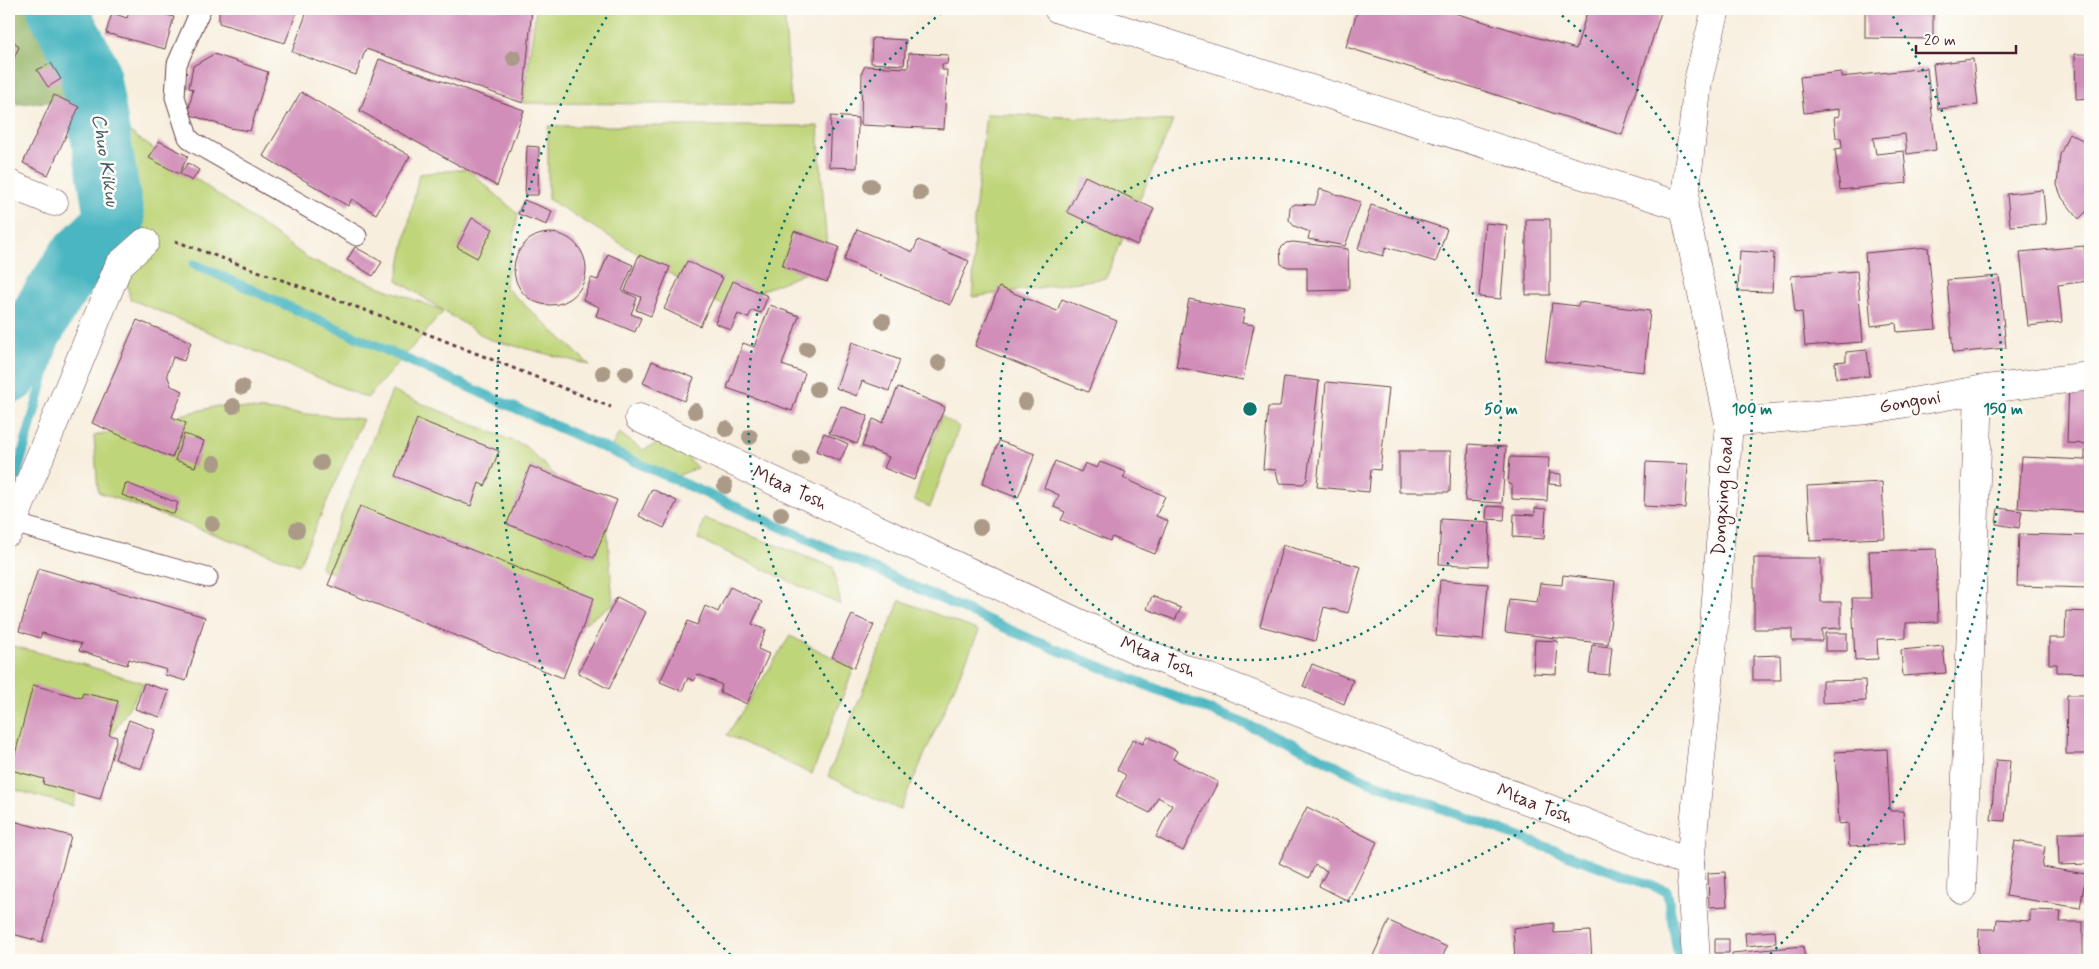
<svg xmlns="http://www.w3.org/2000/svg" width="2099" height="969" font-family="Mynerve,sans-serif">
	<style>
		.green { fill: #bfd57a; stroke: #847a52 }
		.forest { fill: #97b66a; stroke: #706a4a }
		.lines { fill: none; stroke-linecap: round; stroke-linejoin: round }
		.stream { stroke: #48b6c1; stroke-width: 10 }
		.river { stroke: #48b6c1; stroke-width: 60 }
		.building { fill: #d18eb9 }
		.service-casing { stroke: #643e46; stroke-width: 21 }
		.minor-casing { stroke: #643e46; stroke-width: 29 }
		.tertiary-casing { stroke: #643e46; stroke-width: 29 }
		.path { stroke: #643e46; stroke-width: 3; stroke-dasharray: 4 4; stroke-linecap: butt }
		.service { stroke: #fff; stroke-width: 19 }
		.minor { stroke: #fff; stroke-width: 28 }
		.tertiary { stroke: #fff; stroke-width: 28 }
		.tree { fill: #ab9a88 }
		.ring { fill: none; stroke: #0f766e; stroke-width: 2.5; stroke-dasharray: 2.5 5 }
		.labels { text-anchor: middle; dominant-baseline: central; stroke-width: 5; stroke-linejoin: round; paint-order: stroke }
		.street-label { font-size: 19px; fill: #4a1f2b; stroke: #fdfcf7 }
		.water-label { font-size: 20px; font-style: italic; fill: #495b67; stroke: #fdfcf7 }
		.centre { fill: #0f766e; stroke: #fdfcf7; stroke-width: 2.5 }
		.ring-label { font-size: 15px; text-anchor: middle; font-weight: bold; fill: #0f766e; stroke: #fdfcf7; stroke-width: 5; stroke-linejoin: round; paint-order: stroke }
	</style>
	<rect width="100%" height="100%" fill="#fdfcf7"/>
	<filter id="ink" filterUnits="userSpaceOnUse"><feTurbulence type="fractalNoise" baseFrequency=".02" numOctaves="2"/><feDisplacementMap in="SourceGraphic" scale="10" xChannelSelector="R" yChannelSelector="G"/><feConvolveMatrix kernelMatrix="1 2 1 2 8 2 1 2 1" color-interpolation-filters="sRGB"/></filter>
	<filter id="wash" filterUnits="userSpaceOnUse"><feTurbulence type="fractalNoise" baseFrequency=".0096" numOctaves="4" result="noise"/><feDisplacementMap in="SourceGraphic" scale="20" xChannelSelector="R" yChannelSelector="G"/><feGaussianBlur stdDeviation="1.12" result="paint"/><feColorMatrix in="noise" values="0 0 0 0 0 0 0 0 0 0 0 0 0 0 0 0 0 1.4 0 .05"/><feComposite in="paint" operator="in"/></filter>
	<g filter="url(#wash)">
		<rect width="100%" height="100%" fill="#f7eedd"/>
		<!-- green -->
		<path class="green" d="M536,9H784L791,105L523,103Z
			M96,108L312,261L444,311L397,280L419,174L467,169L518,214L505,287L590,365L488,339L444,311L367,398L130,299Z
			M986,114L1173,121L1106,278L973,297L974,221Z
			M548,126H818L828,264L723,306L548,199Z
			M392,391L525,446L607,526L613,604L539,654L320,568Z
			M218,406L363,419L299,565L98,492L94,436Z
			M941,416L959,427L930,507L914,500Z
			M619,433L643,450L670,438L697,468L677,476L609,451Z
			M704,518L833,567L841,605L698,539Z
			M900,600L979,631L900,810L828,776Z
			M790,636L854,668L812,774L727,735Z
			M9,645L68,660L144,683L76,793L73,806L9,788Z"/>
		<!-- forest -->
		<path class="forest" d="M9,9H79L83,27L78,100L17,104L9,75Z"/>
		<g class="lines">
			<!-- stream -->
			<path class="stream" d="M194,264L1035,641L1283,739L1363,779L1505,832L1667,891L1679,960
				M11,495L77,259"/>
			<!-- river -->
			<path class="river" d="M9,374L47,305L77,259L115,222L89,69L57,9"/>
		</g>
		<g id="blocks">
			<!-- building -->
			<path class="building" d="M130,9H145L174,17L165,49L106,33L112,13L127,18Z
				M219,9H298L285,43L219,23Z
				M308,9H532L523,103L366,49L356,75L292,52Z
				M1358,9H1441L1576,49L1588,9H1662L1622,135L1346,47Z
				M1865,9H1933V39L1865,38Z
				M9,36L19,47L9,69Z
				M872,38L906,40L904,65L871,63Z
				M909,53L948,55L947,64H942V70H947L944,129L861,125L862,72L865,66L908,68Z
				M214,54L268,72L250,131L230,128L188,114L193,89L189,88L193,66Z
				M2075,54H2090V98L2076,99Z
				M379,59L524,110L497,186L360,111Z
				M1973,59L1978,105L1938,109L1933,64Z
				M51,63L61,79L48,87L37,70Z
				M1927,68L1936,150L1907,154L1905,134L1873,138L1876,154L1904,151L1907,183L1840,190L1835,149L1842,148L1841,138H1836L1834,117L1839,116V109L1804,113L1800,77L1841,72V77Z
				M301,92L410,156L376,214L352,199L348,206L263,156Z
				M54,95L79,107L48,175L23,163Z
				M831,116L858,118L857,168L829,167Z
				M2069,133L2090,144L2088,171L2090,179V208L2079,219L2062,198L2057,185L2060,155Z
				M159,141L188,156L179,174L149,158Z
				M527,146L539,147L538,195H525Z
				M188,163L199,170L192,181L180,174Z
				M1085,176L1154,209L1137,245L1067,212Z
				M1320,189L1361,202L1345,246L1308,239L1310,232L1294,226L1289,220L1290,207L1295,204L1315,205Z
				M2043,190L2046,224L2010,226L2007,194Z
				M524,200L552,211L547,225L518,214Z
				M1371,205L1447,229L1436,262L1386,247L1383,256L1358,249Z
				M472,218L493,229L477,258L457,247Z
				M1526,219H1550V295H1526Z
				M1485,223L1507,225L1501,299L1479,297Z
				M857,229L913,252L918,240L969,261L950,305L844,260Z
				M794,231L839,247L827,282L782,266Z
				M514 269a36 36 0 1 1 72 0a36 36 0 1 1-72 0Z
				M1293,242L1348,249L1349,290L1307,291V267H1288L1281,264L1280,249L1286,243Z
				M2084,246L2088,281L2058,285L2062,322L2028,326L2020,252Z
				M355,247L382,262L373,276L347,260Z
				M1928,247L1936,329L1897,332L1896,323L1871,326L1865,253Z
				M1740,251L1774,253L1772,292L1738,291Z
				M608,254L633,265L622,291L637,298L631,314L641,318L635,332L596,316L599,307L583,300L591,278L598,280Z
				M639,255L670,267L651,316L636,310L641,297L625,291Z
				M687,261L723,278L700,326L664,309Z
				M1857,271L1863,342L1805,346L1802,312L1795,313L1791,276Z
				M1999,276L2006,348L1953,353L1947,280Z
				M733,281L768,296L761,313L752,310L748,318L738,314L731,330L715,323Z
				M999,287L1057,311L1062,299L1117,321L1088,392L975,346Z
				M1189,299L1245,310L1242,323L1254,325L1243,380L1176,367Z
				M1579,302L1650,311L1644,372L1545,361L1552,303L1578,306Z
				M770,305L799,316L782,365L805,373L792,411L727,388L743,343L754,347Z
				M137,320L191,342L184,361L173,357L167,374L171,386L183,391L172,417L186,423L172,458L92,423Z
				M852,342L900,360L889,391L862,381L857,396L836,388Z
				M1867,350L1870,376L1836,378L1835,362L1846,361V352Z
				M652,361L694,378L684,401L643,383Z
				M1284,377L1319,381L1307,480L1303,484L1279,483L1276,470L1263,469L1268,407H1280Z
				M2069,381H2090V444L2067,443Z
				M1326,382L1389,388L1380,470L1371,469L1369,492L1317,487Z
				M898,387L945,407L914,480L884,468L889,457L862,446L873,419L883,423Z
				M841,406L868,416L857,444L829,433Z
				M417,419L499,451L485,486L479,483L471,506L395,476Z
				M824,433L848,444L840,461L816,451Z
				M184,434L204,441L195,467L175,460Z
				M999,441L1035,454L1018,498L982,484Z
				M1469,444L1506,447L1502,503L1465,501Z
				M1399,451H1451L1450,492H1399Z
				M2085,451H2090L2087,512L2018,508L2022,457L2085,460Z
				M1510,457L1549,458L1547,501L1512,499V485L1508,484Z
				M1055,461L1081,472L1085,463L1097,468L1100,462L1126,472L1123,478L1165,496L1156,516L1168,521L1155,554L1112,537L1110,541L1061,520L1065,512L1054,507L1059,495L1044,488Z
				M1646,462L1688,464L1685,508L1644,506Z
				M530,466L617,500L594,558L507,524Z
				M1550,473L1561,474V485L1549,484Z
				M1882,482L1885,538L1810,541L1807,486Z
				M126,483L178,503L174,514L122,495Z
				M652,489L677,501L664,528L639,516Z
				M360,506L594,598L563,678L328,585Z
				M1487,506L1505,507L1504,520L1486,519Z
				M1535,508L1546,509L1544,539L1513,537L1514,514L1535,515Z
				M1998,508L2022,511L2019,528L1996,524Z
				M1441,519L1490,522L1488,566L1439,564Z
				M2019,534L2090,536L2089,588L2017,586Z
				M1283,545L1361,567L1348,613L1324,607L1315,641L1260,626Z
				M1936,549L1938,622L1906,623V638L1877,639L1878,659L1855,660L1852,598H1871L1869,551Z
				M1754,558H1821V602H1841V628L1822,629V641H1792V629H1754Z
				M38,568L205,617L186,681L165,675L167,670L129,659L127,665L79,651L81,644L42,633L40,638L19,631Z
				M1563,575L1615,581L1608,644L1505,632L1509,599L1537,602L1540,583L1562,585Z
				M1440,580L1488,584L1483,640L1436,636Z
				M730,587L762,602L752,624L766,630L758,649L769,654L747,704L720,692L722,685L698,674L694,681L688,678L682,691L660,682L688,621L697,625L705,606L718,612Z
				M1152,596L1181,608L1175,620L1147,609Z
				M617,597L646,612L609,689L578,673Z
				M2066,611L2090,612V673L2057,672V664H2049V638H2065Z
				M852,615L874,625L854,668L832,657Z
				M1825,633H1847V651H1825Z
				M1535,640L1558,641L1556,674L1533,673Z
				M1592,645L1612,647L1609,675L1589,673Z
				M1943,646L1946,673L1903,676L1901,650Z
				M1780,655L1781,680H1753V656Z
				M1312,664L1353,680L1344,704L1303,686Z
				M1865,680L1866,701L1822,703V681Z
				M144,683L169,691L160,717L135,709Z
				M33,685L81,698L83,693L118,701L109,735L117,737L100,799L43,784L44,779L11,770Z
				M2067,695H2090V754H2066Z
				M129,720L155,730L141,769L115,759Z
				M1147,736L1177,751L1173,759L1218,782L1183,851L1156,837L1172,805L1158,797L1150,813L1116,796L1126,775L1117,770L1133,739L1143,744Z
				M1887,749L1890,811H1903L1905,843L1849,846L1848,823L1839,824L1835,752Z
				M1996,760L2010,761L2005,821L1991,820Z
				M1307,807L1377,842L1348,901L1319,886L1327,871L1315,865L1309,878L1279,863Z
				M9,820L71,836L42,942L9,933Z
				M2058,833H2090V864L2059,865Z
				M2015,841L2045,846L2042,867L2086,874L2080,908L2006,896Z
				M1725,872L1727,906L1709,907L1708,873Z
				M2030,910L2061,911L2060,922H2083V960H1978L1979,929H1996L1997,919L2030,921Z
				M1389,921L1447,947L1441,960H1371Z
				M1554,923V933L1590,931L1592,960H1515L1513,928Z
				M1775,931L1776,943L1746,946L1745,933Z
				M1715,939H1729V953H1715Z
				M1803,946L1805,960H1732V953Z"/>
		</g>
	</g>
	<g filter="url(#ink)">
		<use href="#blocks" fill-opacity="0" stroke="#643e46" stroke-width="1"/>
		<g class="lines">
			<!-- service casing -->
			<g class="service-casing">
				<path id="service" d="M201,9L177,64L175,97L188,137L193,142L357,236
					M13,523L208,578"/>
			</g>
			<!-- minor casing -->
			<g class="minor-casing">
				<path id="minor" d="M1058,9L1684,207
					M9,184L54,202
					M639,418L1137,650L1690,863
					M9,532L119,265L145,242
					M1962,890L1979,390"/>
			</g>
			<!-- tertiary casing -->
			<g class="tertiary-casing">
				<path id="tertiary" d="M1729,423L1867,410L1979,390L2090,376
					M1696,960L1690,863L1712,653L1729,423L1684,207L1698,81L1716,9"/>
			</g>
			<!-- path -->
			<path class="path" d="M175,241L395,321L611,407"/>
			<!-- service -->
			<use href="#service" class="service"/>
			<!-- minor -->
			<use href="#minor" class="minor"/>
			<!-- tertiary -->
			<use href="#tertiary" class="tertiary"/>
		</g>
		<!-- trees -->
		<g class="tree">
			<circle cx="514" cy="58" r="8"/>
			<circle cx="871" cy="186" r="8"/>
			<circle cx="920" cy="193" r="8"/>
			<circle cx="883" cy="321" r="8"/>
			<circle cx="807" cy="349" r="8"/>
			<circle cx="939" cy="363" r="8"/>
			<circle cx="603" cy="373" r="8"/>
			<circle cx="626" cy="373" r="8"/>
			<circle cx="242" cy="387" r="8"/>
			<circle cx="817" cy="389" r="8"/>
			<circle cx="1025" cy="402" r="8"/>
			<circle cx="233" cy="406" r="8"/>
			<circle cx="695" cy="411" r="8"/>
			<circle cx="726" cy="429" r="8"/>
			<circle cx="750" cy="437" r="8"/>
			<circle cx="801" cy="458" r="8"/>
			<circle cx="214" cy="463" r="8"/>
			<circle cx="321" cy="463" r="8"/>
			<circle cx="725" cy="486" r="8"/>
			<circle cx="781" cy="514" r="8"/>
			<circle cx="212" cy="524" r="8"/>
			<circle cx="980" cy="527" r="8"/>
			<circle cx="297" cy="530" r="8"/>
		</g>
	</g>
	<!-- distance rings -->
	<g class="ring">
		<circle cx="1250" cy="409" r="251"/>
		<path d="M1556 11A502 502 0 1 1 944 11"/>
		<path d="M736 960A753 753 0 0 1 611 10M1889 10A753 753 0 0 1 1764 960"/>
	</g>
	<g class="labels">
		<!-- street labels -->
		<g class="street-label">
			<text transform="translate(1910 402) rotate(-10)">Gongoni</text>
			<text transform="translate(790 488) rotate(25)">Mtaa Tosh</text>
			<text transform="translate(1723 496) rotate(-86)">Dongxing Road</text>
			<text transform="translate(1158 657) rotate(22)">Mtaa Tosh</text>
			<text transform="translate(1535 804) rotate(21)">Mtaa Tosh</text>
		</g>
		<!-- water labels -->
		<g class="water-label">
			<text transform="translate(105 160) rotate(81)">Chuo Kikuu</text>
		</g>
	</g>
	<circle cx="1250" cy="409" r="8" class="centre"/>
	<g class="ring-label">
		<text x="1501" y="414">50 m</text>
		<text x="1752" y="414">100 m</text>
		<text x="2003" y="414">150 m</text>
	</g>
	<!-- margin -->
	<rect width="2099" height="969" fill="none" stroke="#fdfcf7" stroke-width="30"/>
	<!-- scale -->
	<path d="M1916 45v8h100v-8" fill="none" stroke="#4a1f2b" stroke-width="2.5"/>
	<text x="1924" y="45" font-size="15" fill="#4a1f2b" stroke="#fdfcf7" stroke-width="4" paint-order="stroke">20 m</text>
</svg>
